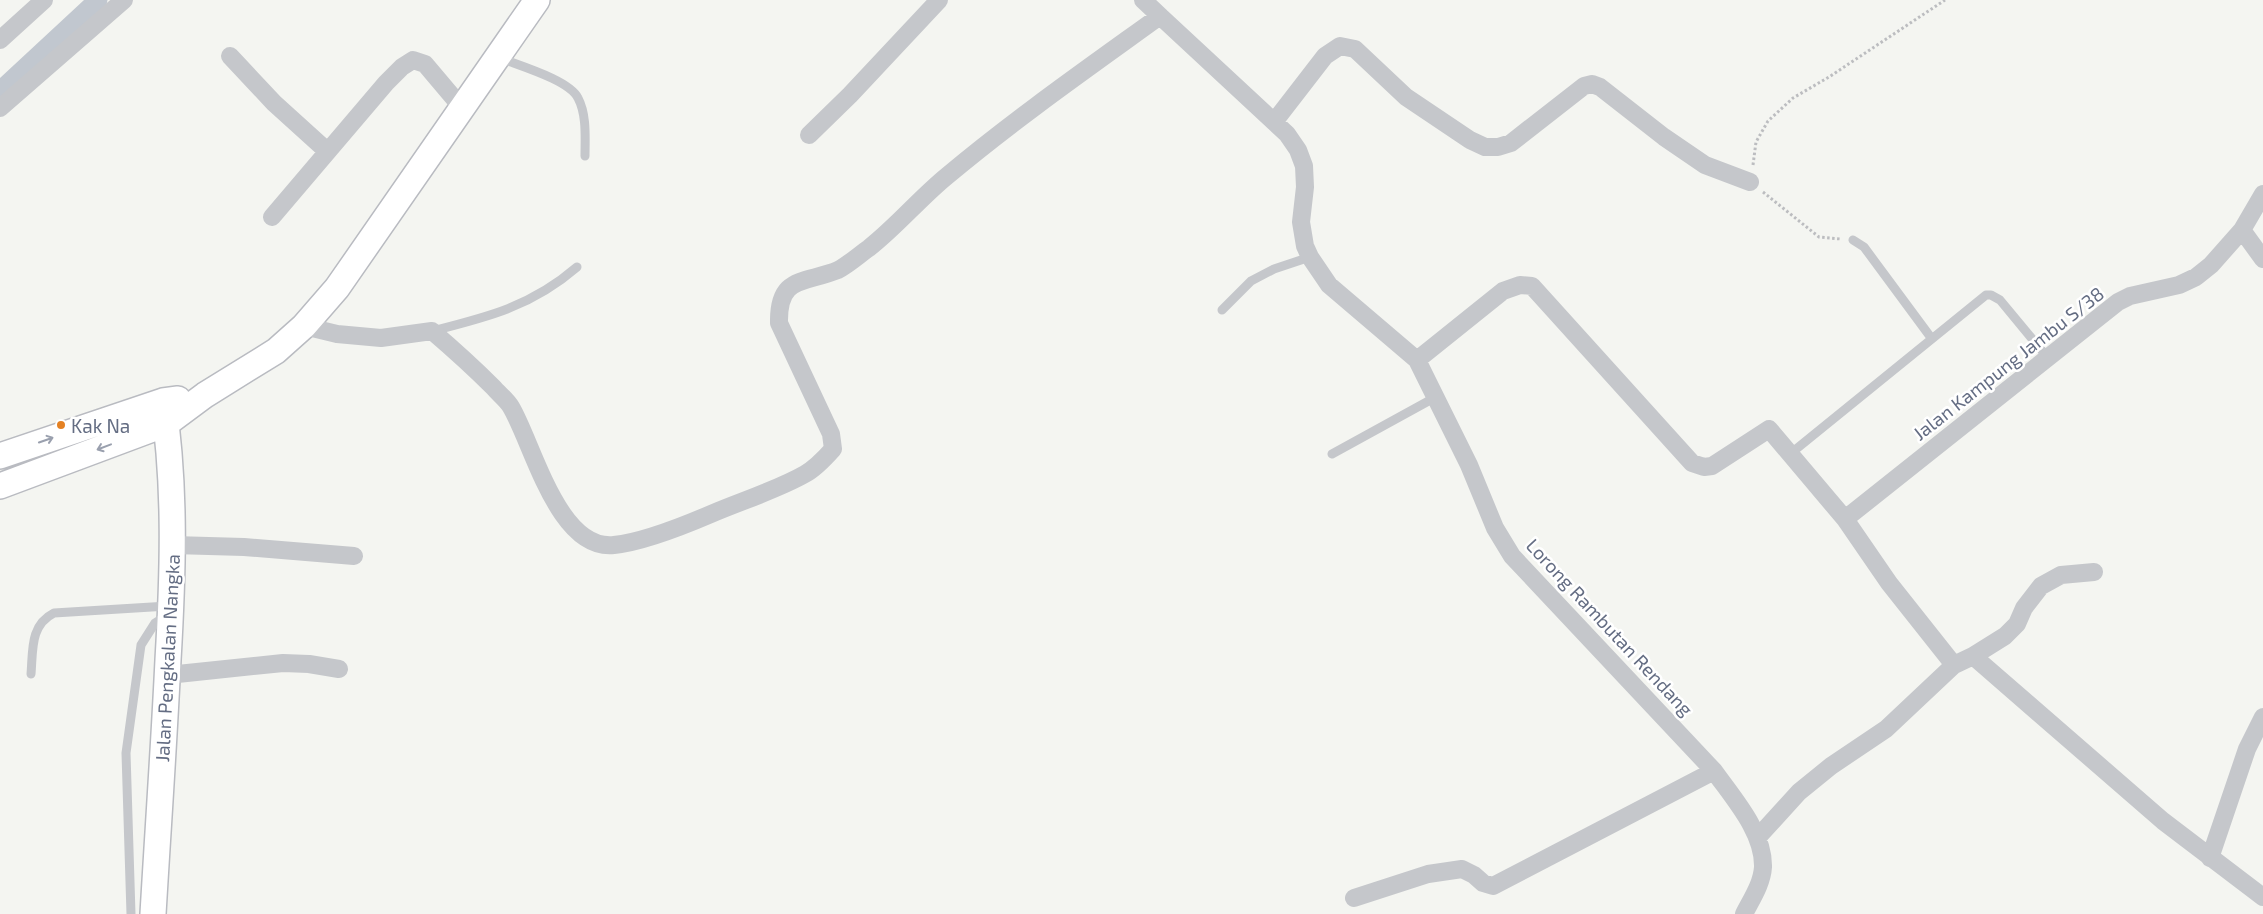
<svg xmlns="http://www.w3.org/2000/svg" width="2263" height="914" font-family="'Exo 2',sans-serif">
	<style>
		.lines { fill: none; stroke-linecap: round; stroke-linejoin: round }
		.canal { stroke: #c1c7cf; stroke-width: 19 }
		.secondary-casing { stroke: #b9bbc1; stroke-width: 28 }
		.path { stroke: #bcbdc0; stroke-width: 3; stroke-dasharray: 2.5 2.5; stroke-linecap: butt }
		.lane { stroke: #c5c7cb; stroke-width: 9 }
		.street { stroke: #c5c7cb; stroke-width: 18 }
		.secondary { stroke: #fff; stroke-width: 25 }
		.oneway { stroke: #9aa0ae }
		.poi-dot { fill: #e48123; stroke: #fff; stroke-width: 2 }
		.labels { text-anchor: middle; dominant-baseline: central; stroke-width: 5; stroke-linejoin: round; paint-order: stroke }
		.street-label { font-size: 19px; fill: #646d83; stroke: #fff }
		.poi-label { font-size: 19px; fill: #646d83; stroke: #fff; text-anchor: start }
	</style>
	<rect width="100%" height="100%" fill="#f4f5f1"/>
	<g class="lines">
		<!-- canal -->
		<path class="canal" d="M0,91L98,0"/>
		<!-- secondary casing -->
		<g class="secondary-casing">
			<path id="secondary" d="M0,456L163,401L178,399
				M0,486L166,424L205,395L276,351L304,326L337,288L537,0
				M153,914C158,829 164,744 168,660C173,574 176,487 163,401"/>
		</g>
		<!-- path -->
		<path class="path" d="M1753,165L1756,142L1768,121L1793,98L1829,77L1945,0
			M1763,192L1819,237L1841,239"/>
		<!-- lane -->
		<path class="lane" d="M500,58C520,66 569,80 578,98C587,115 585,138 585,156
			M1853,240L1864,247L1932,339
			M1222,310L1251,281L1274,269L1310,257
			M432,331C488,317 532,306 577,267
			M1332,454L1434,398
			M1790,454L1986,295H1991L2000,300L2048,358
			M31,674C33,650 30,625 54,613L168,606
			M131,914L126,753L141,645L155,623L166,616"/>
		<!-- street -->
		<path class="street" d="M1160,16L1287,134L1298,150L1304,166L1305,187L1301,222L1305,246L1310,257L1329,285L1417,360L1469,465L1495,528L1512,556L1714,771C1733,798 1764,832 1763,867C1762,884 1751,900 1744,914
			M0,40L44,0
			M230,56L274,103L327,151
			M0,108L124,0
			M1274,122L1325,56L1340,46L1355,49L1406,97L1470,140L1485,147H1498L1511,143L1584,86L1592,84L1600,87L1664,137L1705,165L1750,182
			M809,135L850,95L939,0
			M272,217L386,83L402,67L413,60L425,64L463,109
			M2242,230L2263,259
			M304,326L337,334L381,338L432,331C453,349 474,368 493,387C499,394 507,400 511,407C533,444 558,551 614,545C644,542 683,526 711,514C741,501 777,490 805,474C816,468 825,458 833,449L831,434L779,323C778,275 804,284 838,270C848,265 859,255 869,248C897,226 920,198 947,176C1015,119 1088,68 1160,16L1143,0
			M1417,360L1503,291L1520,285L1532,286L1692,463L1704,467L1712,466L1769,429L1845,519L1889,583L1954,665
			M1845,519L2118,302L2130,296L2179,285L2196,277L2211,265L2242,230L2263,194
			M173,545L244,547L354,556
			M1973,656L2163,821L2263,897
			M168,675L283,663L309,664L339,669
			M1758,837L1799,792L1831,766L1886,729L1954,665L1973,656L2005,636L2017,624L2024,608L2041,586L2061,575L2094,572
			M2210,858L2247,749L2263,717
			M1354,898L1428,874L1462,869L1474,875L1483,883L1493,886L1714,771"/>
		<!-- secondary -->
		<use href="#secondary" class="secondary"/>
	</g>
	<!-- one-way arrows -->
	<defs><path id="oneway-shaft" d="M-6 0H5M1.5-3L5.5 0L1.5 3" fill="none" stroke-width="1.6" stroke-linecap="round" stroke-linejoin="round" transform="scale(1.25)"/></defs>
	<g class="oneway">
		<use href="#oneway-shaft" transform="translate(46 440) rotate(-19)"/>
		<use href="#oneway-shaft" transform="translate(104 447) rotate(159)"/>
	</g>
	<!-- markers -->
	<circle class="poi-dot" cx="61" cy="425" r="5"/>
	<g class="labels">
		<!-- street labels -->
		<g class="street-label">
			<text transform="translate(2008 363) rotate(-38)">Jalan Kampung Jambu S/38</text>
			<text transform="translate(1610 627) rotate(47)">Lorong Rambutan Rendang</text>
			<text transform="translate(167 658) rotate(-87)">Jalan Pengkalan Nangka</text>
		</g>
		<!-- poi labels -->
		<g class="poi-label">
			<text x="71" y="425">Kak Na</text>
		</g>
	</g>
</svg>
